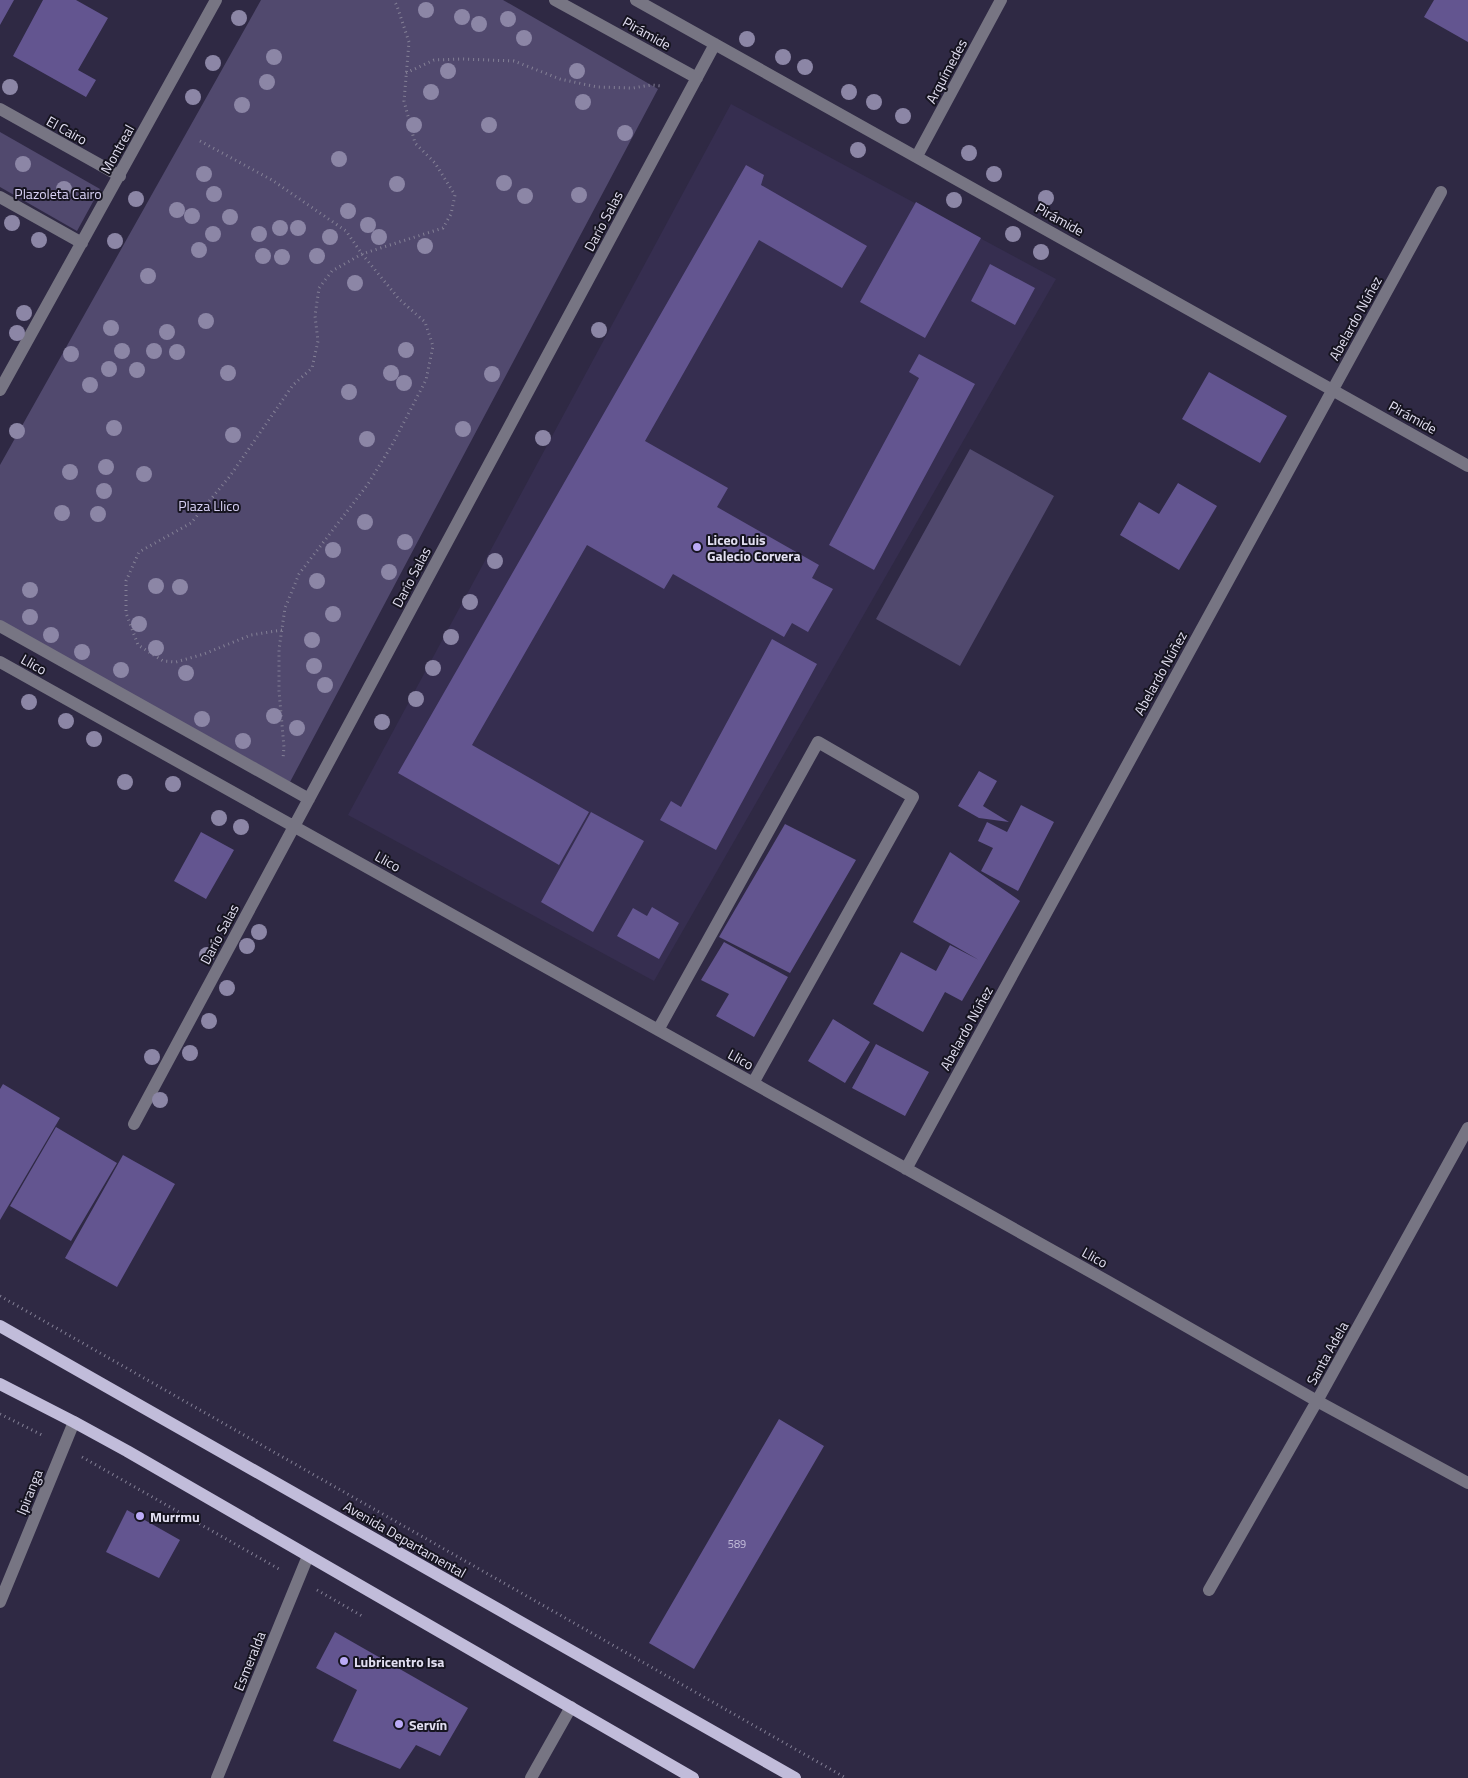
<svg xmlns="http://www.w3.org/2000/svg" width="1468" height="1778" font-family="'Titillium Web',sans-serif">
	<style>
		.built { fill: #362e50 }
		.green { fill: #51496e }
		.building { fill: #635590 }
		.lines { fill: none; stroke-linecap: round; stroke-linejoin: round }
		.path { stroke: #848096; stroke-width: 3; stroke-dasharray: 1 4; stroke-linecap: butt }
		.minor { stroke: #777583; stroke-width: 12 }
		.major { stroke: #c1bcda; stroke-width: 12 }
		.tree { fill: #8c86a6 }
		.poi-dot { fill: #bbaaf6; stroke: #161420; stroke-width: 2 }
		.labels { text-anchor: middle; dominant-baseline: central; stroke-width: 4; stroke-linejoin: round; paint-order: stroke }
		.number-label { font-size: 11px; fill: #c2bcd9 }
		.street-label { font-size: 14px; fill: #e2dff1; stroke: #161420 }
		.park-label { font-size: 14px; fill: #d9d2f6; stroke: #161420 }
		.poi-label { font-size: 14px; font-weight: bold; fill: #e2dff1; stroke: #161420; text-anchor: start }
	</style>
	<rect width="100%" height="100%" fill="#2f2944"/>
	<!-- built -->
	<path class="built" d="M731,104L1056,279L654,981L348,815Z"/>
	<!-- green -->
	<path class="green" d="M261,0H503L658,89L290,782L0,621V465Z
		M0,132L100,189L77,231L0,187Z
		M970,449L1054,496L960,666L876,619Z"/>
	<!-- building -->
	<path class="building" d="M0,0H14L0,25Z
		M43,0H76L108,18L78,70L96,80L86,97L13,56Z
		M1434,0H1468V42L1424,17Z
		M746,165L764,175L761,185L867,246L842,288L759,240L645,441L728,488L717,507L819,565L812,578L833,589L808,632L792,623L784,637L673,574L664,589L587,545L472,745L589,812L559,865L398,773Z
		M916,202L981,238L925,338L860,302Z
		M990,264L1035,288L1015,325L971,301Z
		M919,354L975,384L874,570L829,545L919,378L909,372Z
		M1209,372L1287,416L1260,463L1182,419Z
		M1178,483L1217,506L1179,570L1120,535L1139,502L1159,514Z
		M772,639L817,664L716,850L660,820L671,801L681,807Z
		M979,771L997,781L983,806L1009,822L979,818L958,806Z
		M1021,805L1054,822L1018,891L981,871L993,848L978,841L987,822L1007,832Z
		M591,812L644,841L593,932L541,902Z
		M785,824L856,860L790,973L719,937Z
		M201,832L234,850L206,899L174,881Z
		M950,852L1020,901L962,1001L945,992L923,1032L873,1004L901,952L936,971L950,945L979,960L913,922Z
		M652,907L679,923L659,959L617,936L633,908L647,916Z
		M724,942L788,977L754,1037L716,1016L729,994L701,980Z
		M833,1019L870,1042L845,1083L808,1061Z
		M876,1044L929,1072L905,1116L852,1088Z
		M3,1084L60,1118L0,1220V1089Z
		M56,1127L117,1163L71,1241L10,1206Z
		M123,1155L175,1184L117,1287L65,1258Z
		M779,1419L824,1446L694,1669L649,1643Z
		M127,1510L180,1540L159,1578L106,1552Z
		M335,1632L468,1708L440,1756L416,1745L400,1769L333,1741L357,1690L316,1668Z"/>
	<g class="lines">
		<!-- path -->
		<path class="path" d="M406,73L434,60L462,59L514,61L560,79L597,87L633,88L651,85L662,86
			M200,141L272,180L346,231L362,254L399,299L425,322L433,346L426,380L392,445L368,484L299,574L285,608L279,649V691L284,747L283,759
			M282,630L251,635L204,654L176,662L163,661L138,645L126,613V581L139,552L191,523L230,476L293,385L312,368L318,341L315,316L319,288L332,271L362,254L443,228L451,214L455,195L435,163L415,143L404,101L409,42L397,6L394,0
			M0,1296L846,1778
			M0,1414L44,1436
			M82,1457L279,1569
			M317,1590L362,1616"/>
		<!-- minor -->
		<path class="minor" d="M555,0L697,78
			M636,0L1468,466
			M0,109L120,176
			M917,156L1001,0
			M0,197L82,243
			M0,390L216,0
			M0,626L309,799
			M0,662L1107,1281L1317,1401L1468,1483
			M658,1030L818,742L913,797L753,1083
			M134,1124L715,44
			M906,1169L1441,192
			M1209,1590L1317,1401L1468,1128
			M0,1602L74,1422
			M217,1778L308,1556
			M531,1778L571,1707"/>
		<!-- major -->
		<path class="major" d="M0,1326L795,1778
			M0,1384L74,1422L127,1451L693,1778"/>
	</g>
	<!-- trees -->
	<g class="tree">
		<circle cx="426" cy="10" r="8"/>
		<circle cx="462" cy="17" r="8"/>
		<circle cx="239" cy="18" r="8"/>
		<circle cx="508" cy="19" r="8"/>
		<circle cx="479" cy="24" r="8"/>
		<circle cx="524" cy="38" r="8"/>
		<circle cx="747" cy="39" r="8"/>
		<circle cx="274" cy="57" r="8"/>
		<circle cx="783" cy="57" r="8"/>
		<circle cx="213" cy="63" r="8"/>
		<circle cx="805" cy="67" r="8"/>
		<circle cx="448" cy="71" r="8"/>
		<circle cx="577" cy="71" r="8"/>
		<circle cx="267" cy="82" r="8"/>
		<circle cx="10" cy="87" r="8"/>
		<circle cx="431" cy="92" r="8"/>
		<circle cx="849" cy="92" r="8"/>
		<circle cx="193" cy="97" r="8"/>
		<circle cx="583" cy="102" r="8"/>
		<circle cx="874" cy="102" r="8"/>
		<circle cx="242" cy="105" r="8"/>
		<circle cx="903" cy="116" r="8"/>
		<circle cx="414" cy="125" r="8"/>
		<circle cx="489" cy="125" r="8"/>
		<circle cx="625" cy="133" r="8"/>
		<circle cx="858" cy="150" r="8"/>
		<circle cx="969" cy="153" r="8"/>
		<circle cx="339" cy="159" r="8"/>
		<circle cx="23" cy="164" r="8"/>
		<circle cx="204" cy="174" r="8"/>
		<circle cx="994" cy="174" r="8"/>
		<circle cx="504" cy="183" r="8"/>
		<circle cx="397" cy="184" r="8"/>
		<circle cx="64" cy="189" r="8"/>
		<circle cx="214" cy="194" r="8"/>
		<circle cx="579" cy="195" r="8"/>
		<circle cx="525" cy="196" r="8"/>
		<circle cx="1046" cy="198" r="8"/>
		<circle cx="136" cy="199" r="8"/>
		<circle cx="954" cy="200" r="8"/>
		<circle cx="177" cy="210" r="8"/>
		<circle cx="348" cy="211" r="8"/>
		<circle cx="192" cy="216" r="8"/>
		<circle cx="230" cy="217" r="8"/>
		<circle cx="12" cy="223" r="8"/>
		<circle cx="368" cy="225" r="8"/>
		<circle cx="280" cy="228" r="8"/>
		<circle cx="298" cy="228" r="8"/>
		<circle cx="213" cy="234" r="8"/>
		<circle cx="259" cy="234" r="8"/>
		<circle cx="1013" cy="234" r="8"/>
		<circle cx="330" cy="237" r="8"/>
		<circle cx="379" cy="237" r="8"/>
		<circle cx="39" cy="240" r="8"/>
		<circle cx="115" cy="241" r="8"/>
		<circle cx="425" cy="246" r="8"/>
		<circle cx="199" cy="250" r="8"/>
		<circle cx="1041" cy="252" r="8"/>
		<circle cx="263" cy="256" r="8"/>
		<circle cx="317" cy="256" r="8"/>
		<circle cx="282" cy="257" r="8"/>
		<circle cx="148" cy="276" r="8"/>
		<circle cx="355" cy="283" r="8"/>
		<circle cx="24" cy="313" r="8"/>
		<circle cx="206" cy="321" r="8"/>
		<circle cx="111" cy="328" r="8"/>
		<circle cx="599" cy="330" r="8"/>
		<circle cx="167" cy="332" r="8"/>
		<circle cx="17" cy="333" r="8"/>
		<circle cx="406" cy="350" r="8"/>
		<circle cx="122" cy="351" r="8"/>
		<circle cx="154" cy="351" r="8"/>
		<circle cx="177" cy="352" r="8"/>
		<circle cx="71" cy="354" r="8"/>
		<circle cx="109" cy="369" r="8"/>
		<circle cx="137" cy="370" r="8"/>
		<circle cx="228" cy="373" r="8"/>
		<circle cx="391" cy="373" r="8"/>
		<circle cx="492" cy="374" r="8"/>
		<circle cx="404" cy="383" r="8"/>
		<circle cx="90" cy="385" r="8"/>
		<circle cx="349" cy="392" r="8"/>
		<circle cx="114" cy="428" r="8"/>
		<circle cx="463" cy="429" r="8"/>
		<circle cx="17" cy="431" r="8"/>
		<circle cx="233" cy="435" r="8"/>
		<circle cx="543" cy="438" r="8"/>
		<circle cx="367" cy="439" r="8"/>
		<circle cx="106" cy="467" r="8"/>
		<circle cx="70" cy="472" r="8"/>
		<circle cx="144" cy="474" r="8"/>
		<circle cx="104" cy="491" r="8"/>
		<circle cx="62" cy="513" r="8"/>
		<circle cx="98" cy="514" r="8"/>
		<circle cx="365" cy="522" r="8"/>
		<circle cx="405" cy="542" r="8"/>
		<circle cx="333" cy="550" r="8"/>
		<circle cx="495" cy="561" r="8"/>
		<circle cx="389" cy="572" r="8"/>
		<circle cx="317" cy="581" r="8"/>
		<circle cx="156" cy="586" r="8"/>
		<circle cx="180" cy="587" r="8"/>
		<circle cx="30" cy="590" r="8"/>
		<circle cx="470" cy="602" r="8"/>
		<circle cx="333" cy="614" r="8"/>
		<circle cx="30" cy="617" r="8"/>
		<circle cx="139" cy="624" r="8"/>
		<circle cx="51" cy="635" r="8"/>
		<circle cx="451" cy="637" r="8"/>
		<circle cx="312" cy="640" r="8"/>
		<circle cx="156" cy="648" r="8"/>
		<circle cx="82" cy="652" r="8"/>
		<circle cx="314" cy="666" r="8"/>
		<circle cx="433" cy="668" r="8"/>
		<circle cx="121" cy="670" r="8"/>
		<circle cx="186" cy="673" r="8"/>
		<circle cx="325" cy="685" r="8"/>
		<circle cx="416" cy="699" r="8"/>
		<circle cx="29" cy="702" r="8"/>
		<circle cx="274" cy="716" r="8"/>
		<circle cx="202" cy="719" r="8"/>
		<circle cx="66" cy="721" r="8"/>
		<circle cx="382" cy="722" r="8"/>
		<circle cx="297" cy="728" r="8"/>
		<circle cx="94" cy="739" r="8"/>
		<circle cx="243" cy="741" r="8"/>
		<circle cx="125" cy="782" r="8"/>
		<circle cx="173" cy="784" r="8"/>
		<circle cx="219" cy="818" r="8"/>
		<circle cx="241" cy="827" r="8"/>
		<circle cx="259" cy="932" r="8"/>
		<circle cx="247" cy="946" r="8"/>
		<circle cx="207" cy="955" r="8"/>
		<circle cx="227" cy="988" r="8"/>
		<circle cx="209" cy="1021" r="8"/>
		<circle cx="190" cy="1053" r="8"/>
		<circle cx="152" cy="1057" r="8"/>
		<circle cx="160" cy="1100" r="8"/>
	</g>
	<!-- markers -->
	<g class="poi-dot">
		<circle cx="697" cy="547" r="5"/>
		<circle cx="140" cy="1516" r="5"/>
		<circle cx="344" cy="1661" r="5"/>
		<circle cx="399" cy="1724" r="5"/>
	</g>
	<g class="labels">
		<!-- number labels -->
		<g class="number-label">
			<text x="737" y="1544">589</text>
		</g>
		<!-- street labels -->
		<g class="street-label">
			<text transform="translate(647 33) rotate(29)">Pirámide</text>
			<text transform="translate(946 71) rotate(-62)">Arquímedes</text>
			<text transform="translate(67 130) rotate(29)">El Cairo</text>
			<text transform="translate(117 149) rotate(-61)">Montreal</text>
			<text transform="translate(1060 219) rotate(29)">Pirámide</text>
			<text transform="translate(603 221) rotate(-62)">Darío Salas</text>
			<text transform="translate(1355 318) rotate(-61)">Abelardo Núñez</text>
			<text transform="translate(1413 417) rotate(29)">Pirámide</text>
			<text transform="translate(411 577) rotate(-62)">Darío Salas</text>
			<text transform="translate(34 664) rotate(29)">Llico</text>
			<text transform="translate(1160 673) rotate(-61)">Abelardo Núñez</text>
			<text transform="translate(388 861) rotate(29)">Llico</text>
			<text transform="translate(219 934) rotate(-62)">Darío Salas</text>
			<text transform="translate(966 1028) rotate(-61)">Abelardo Núñez</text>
			<text transform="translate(741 1059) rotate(29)">Llico</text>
			<text transform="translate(1095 1257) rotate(29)">Llico</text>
			<text transform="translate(1327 1353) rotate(-61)">Santa Adela</text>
			<text transform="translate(29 1492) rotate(-68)">Ipiranga</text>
			<text transform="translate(405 1539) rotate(30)">Avenida Departamental</text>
			<text transform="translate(249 1661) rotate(-68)">Esmeralda</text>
		</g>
		<!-- park labels -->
		<g class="park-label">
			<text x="58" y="193">Plazoleta Cairo</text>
			<text x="209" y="505">Plaza Llico</text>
		</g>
		<!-- poi labels -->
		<g class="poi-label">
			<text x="707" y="539">Liceo Luis<tspan x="707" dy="16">Galecio Corvera</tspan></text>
			<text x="150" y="1516">Murrmu</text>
			<text x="354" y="1661">Lubricentro Isa</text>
			<text x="409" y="1724">Servín</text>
		</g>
	</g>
</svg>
